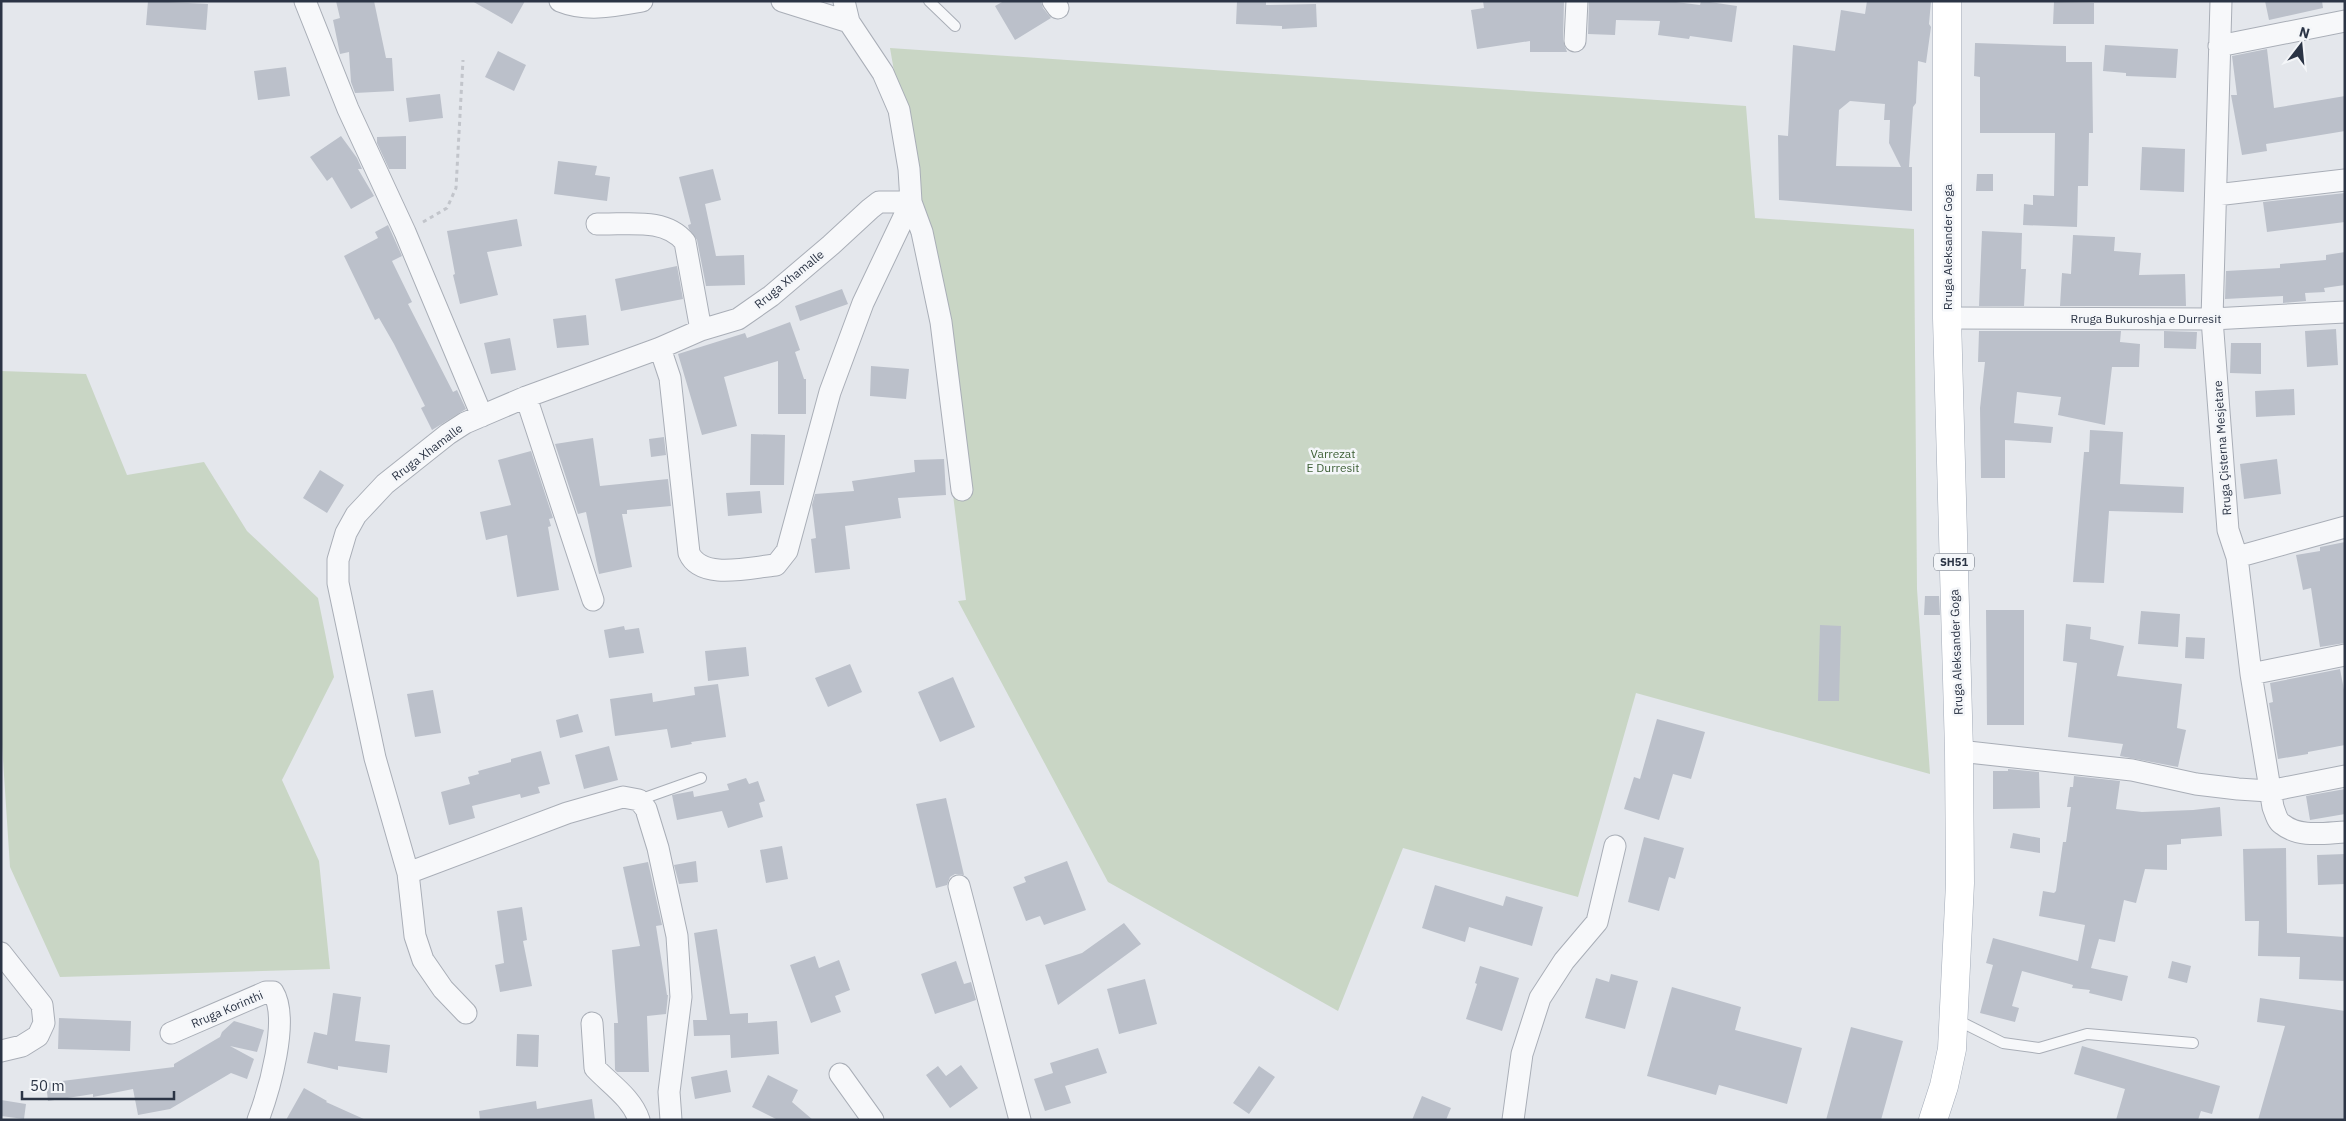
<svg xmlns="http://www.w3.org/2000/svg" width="2346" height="1121" font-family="'IBM Plex Sans',sans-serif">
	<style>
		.green { fill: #c9d6c5 }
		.building { fill: #bbc0ca; fill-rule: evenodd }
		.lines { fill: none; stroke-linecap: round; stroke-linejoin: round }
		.service-casing { stroke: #a9aeb7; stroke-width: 12 }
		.minor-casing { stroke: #a9aeb7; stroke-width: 23 }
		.primary-casing { stroke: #a3abb8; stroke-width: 29 }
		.path { stroke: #c2c5cb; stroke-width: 3; stroke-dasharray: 4 4; stroke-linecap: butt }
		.service { stroke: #f7f8fa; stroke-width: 10 }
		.minor { stroke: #f7f8fa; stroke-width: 21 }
		.primary { stroke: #fff; stroke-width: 28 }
		.labels { text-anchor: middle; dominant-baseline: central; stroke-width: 5; stroke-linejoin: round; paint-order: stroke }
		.shield { fill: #f4f6f9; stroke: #676e7b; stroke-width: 1 }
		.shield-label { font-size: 11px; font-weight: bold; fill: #2b3445 }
		.street-label { font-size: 12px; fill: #2b3445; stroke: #f4f6f9 }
		.park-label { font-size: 12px; fill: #3f6138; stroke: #f4f6f9 }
	</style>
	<rect width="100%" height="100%" fill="#e4e7ec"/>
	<!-- green -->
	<path class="green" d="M890,48L1746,106L1755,218L1914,229L1917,589L1930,774L1636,693L1578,897L1403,848L1338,1011L1108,882L958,601L966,600L917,203Z
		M1,371L86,374L127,475L204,462L247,531L318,598L334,677L282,780L319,861L330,969L60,977L10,867L1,729Z"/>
	<!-- building -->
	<path class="building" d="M148,1L208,4L206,30L146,25Z
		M336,1H374L386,58H392L394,91L355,93L351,82L349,52L340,54L333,20L340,18Z
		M472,1H525L512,24Z
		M1004,1H1041L1043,8L1051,18L1015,40L995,6Z
		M1237,1H1266V5L1316,4L1317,27L1282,29V26L1236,24Z
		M1483,1H1564L1563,40L1567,52H1530V41L1477,49L1471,10L1484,8Z
		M1589,1H1668L1700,5L1701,1H1703L1737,6L1732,42L1690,36L1689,39L1658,35L1660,21L1616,20L1615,35L1588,34Z
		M1867,1H1931L1929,24L1931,27L1926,63L1918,61L1916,103L1913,107L1909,167H1912V211L1779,200L1778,135L1788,136L1793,45L1835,51L1841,10L1865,14ZM1850,101L1885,104L1884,120H1890L1889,143L1901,167L1836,166L1839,110Z
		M2265,1H2322L2323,8L2269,20Z
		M2054,2L2094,3V24H2053Z
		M1975,43L2066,46V62H2092L2093,133H2089L2088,186H2078L2077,227L2023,225L2024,204L2033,205V195L2054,196L2055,133H1980V77L1974,76Z
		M2105,45L2178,49L2176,78L2126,76V73L2103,71Z
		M2267,49L2274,108L2345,96V131L2266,144L2267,151L2242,155L2231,95H2237L2232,56Z
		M498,51L526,65L514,91L485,77Z
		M286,67L290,96L258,100L254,71Z
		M440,94L443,118L409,122L406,98Z
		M341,136L357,158L362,169H358L374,196L351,209L332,177L327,181L310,157Z
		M406,136V169H389L377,143V137Z
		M2142,147L2185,149L2184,192L2140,190Z
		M558,161L597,166L595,175L610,177L607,201L554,194Z
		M713,169L721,200L705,204L716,256L744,255L745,285L706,286L697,240L689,229L688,225L691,224L679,177Z
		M1977,174H1993V191H1976Z
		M2345,193V222L2267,232L2263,202Z
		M517,219L522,246L487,252L498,295L460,304L453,275L455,274L447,231Z
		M388,225L402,256L392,261L412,302L408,304L453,392L457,390L466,409L432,430L421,408L425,406L394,344L379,318L375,320L344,256L378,238L375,232Z
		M1982,231L2022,233L2021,269H2026L2024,306H1979Z
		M2073,235L2115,237L2114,251L2141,253L2139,275L2185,274L2186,306H2060L2062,273L2071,274Z
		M2345,252V285L2324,288L2325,292L2305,293L2306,301L2283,303V296L2225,299L2226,271L2280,268V264L2326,260V255Z
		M677,266L683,299L621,311L615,279Z
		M842,289L848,304L800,321L795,306Z
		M586,315L589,345L557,348L553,319Z
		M790,322L800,350L795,352L804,379H806V414H778V361L724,377L737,426L702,435L678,354L745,333L747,338Z
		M2336,329L2338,365L2307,367L2305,331Z
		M1979,331H2121L2120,342L2140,344L2139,367H2112L2105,425L2058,415L2061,397L2017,392L2014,423L2053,427L2051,443L2005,440V478H1981L1980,408L1985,362H1978Z
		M2164,331L2197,332L2196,349L2164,348Z
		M510,338L516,370L491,374L484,343Z
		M2231,343H2261V374L2230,373Z
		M871,366L909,369L906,399L870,396Z
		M2294,389L2295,415L2256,417L2255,391Z
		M2090,430L2123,432L2120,484L2184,487L2183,513L2109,511L2104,583L2073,582L2084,452H2089Z
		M751,434L785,435L784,485H750Z
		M664,437L666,455L651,457L649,439Z
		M593,438L600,486L668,479L671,506L627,510V514H622L632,567L599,574L586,512L578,514L555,444Z
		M531,451L553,518L549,519L551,526L548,527L559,590L517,597L507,535L486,540L480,512L511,505L498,460Z
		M944,459L946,495L898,498L901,518L845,526L850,569L815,573L811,539L816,538L812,505L815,494L854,491L852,481L915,472L914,460Z
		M2277,459L2281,494L2244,499L2240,464Z
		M320,470L344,485L327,513L303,498Z
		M760,491L762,513L728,516L726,493Z
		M2345,542V643L2320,647L2311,588L2303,590L2296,555L2320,551V547Z
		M1925,596H1939L1940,615H1924Z
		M1986,610H2024V725H1987Z
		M2141,611L2180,614L2178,647L2138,644Z
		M2066,624L2091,627L2090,639L2124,646L2117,676L2182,684L2177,728L2186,730L2178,767L2120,756L2123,744L2068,737L2077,663L2063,661Z
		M1820,625L1841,626L1839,701H1818Z
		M624,626L625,630L639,628L644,653L609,658L604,630Z
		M2186,637L2205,638L2204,659L2185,658Z
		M746,647L749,676L708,681L705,651Z
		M850,664L862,692L828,707L815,678Z
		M2340,669L2345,695V745L2308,752V754L2278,759L2269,703L2273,702L2270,683Z
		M953,677L975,727L940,742L918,692Z
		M718,684L726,737L691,742L692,744L671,748L667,729L615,736L610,699L652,693L653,702L695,695L694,687Z
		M433,690L441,733L415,737L407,694Z
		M578,714L583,732L560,738L556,720Z
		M1657,719L1705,732L1691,779L1673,774L1659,820L1624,809L1634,777L1640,779Z
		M609,746L618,780L584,789L575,755Z
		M541,751L550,784L538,787L540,793L521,798L520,794L472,806L475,818L449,825L441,792L470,784L468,777L479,774L478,771L511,762V759Z
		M2008,769L2039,772L2040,808L1993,809V771H2008Z
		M2074,776L2120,781L2116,809L2142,812L2193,810L2220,807L2222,836L2181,839V844L2167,845V870L2145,869L2136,903L2124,900L2115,942L2099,939L2091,968L2128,976L2122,1001L2089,993L2090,990L2072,988L2073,985L2022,971L2012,1006L2019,1008L2015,1022L1980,1013L1993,965L1986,963L1993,938L2078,961L2085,925L2039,916L2043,891L2054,893L2056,891L2063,842H2066L2071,807H2067L2070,787H2073Z
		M746,778L749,784L758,781L765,801L759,803L763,817L728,828L722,811L677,820L672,795L693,791L694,797L729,790L727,784Z
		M2345,789V814L2310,820L2306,796Z
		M946,798L964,875L955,874L950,877L947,885L936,888L916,804Z
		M2013,833L2040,838V853L2010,848Z
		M1644,837L1684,848L1675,879L1669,877L1659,911L1628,902Z
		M782,846L788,879L766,883L760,850Z
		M2286,848L2287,933L2345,937V981L2299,979L2300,957L2258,956L2259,921H2245L2243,849Z
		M2345,854V884L2318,885L2317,855Z
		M696,861L698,882L679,884L674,865Z
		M1067,861L1086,910L1044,925L1040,916L1026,921L1013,887L1026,882L1024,877Z
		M648,862L662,925L656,926L667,995H668L666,1014L647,1016L649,1072H617L615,1070L614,1023H618L612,950L640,946L623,867Z
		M1435,885L1503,906L1506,896L1543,907L1532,946L1469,927L1465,942L1422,928Z
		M522,907L527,940L523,941L532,986L500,992L495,965L504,963L497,911Z
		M1124,923L1141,944L1058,1005L1045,965L1082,953Z
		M717,929L730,1014L748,1013V1023L777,1021L779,1054L731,1058L730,1035L694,1036L693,1020H707L694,933Z
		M815,956L819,968L839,960L850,990L835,996L841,1012L811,1023L790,965Z
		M956,961L964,984L971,982L976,1000L935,1014L921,974Z
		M2172,961L2191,966L2187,983L2168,978Z
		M1480,966L1519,978L1502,1031L1466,1019L1477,984L1475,983Z
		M1611,974L1638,981L1625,1029L1585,1018L1596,978L1609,982Z
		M1145,979L1157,1024L1119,1034L1107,989Z
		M1672,987L1741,1007L1735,1030L1802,1048L1787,1104L1719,1085L1716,1095L1647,1076Z
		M333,993L361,997L355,1041L390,1045L387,1073L338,1066V1070L307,1063L314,1032L327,1035Z
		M2260,998L2345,1011V1120H2258L2285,1026L2257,1022Z
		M59,1018L131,1021L130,1051L58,1049Z
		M234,1021L264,1030L257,1052L230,1046L254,1059L247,1079L231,1073L170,1109L138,1115L133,1089L93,1097V1094L48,1101L46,1083L174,1067V1064L220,1037L222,1032Z
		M1851,1027L1903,1041L1881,1120H1826Z
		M517,1034L539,1035L538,1067L516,1066Z
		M2082,1046L2220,1086L2212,1114L2201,1111L2198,1120H2116L2125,1089L2074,1074Z
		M1098,1048L1107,1073L1065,1086L1071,1103L1045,1111L1034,1079L1053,1073L1050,1063Z
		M961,1065L978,1088L950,1108L926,1075L938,1066L946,1076Z
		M1259,1066L1275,1077L1249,1114L1233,1103Z
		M727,1070L731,1092L695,1099L691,1077Z
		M768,1075L798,1090L792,1102L813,1120H778L752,1107Z
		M304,1088L327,1101L326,1102L366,1120H286Z
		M1422,1096L1451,1108L1446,1120H1412Z
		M592,1099L595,1120H480L479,1111L536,1101L537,1109Z
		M1,1100L26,1104L24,1119L1,1116Z"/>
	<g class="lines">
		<!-- service casing -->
		<g class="service-casing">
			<path id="service" d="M929,1L955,26
				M639,800L701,778
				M1955,1019L2003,1043L2039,1048L2087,1034L2193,1043"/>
		</g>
		<!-- minor casing -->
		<g class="minor-casing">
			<path id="minor" d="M305,1L348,109L405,232L482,416
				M560,1C587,12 614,6 642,1
				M782,1L849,22
				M844,1L849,22L883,73L899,110L909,169L911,202L922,232L941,322L962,490
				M1053,1L1058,8
				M2221,1L2212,319L2228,530L2237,557L2251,674L2273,807C2275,812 2277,821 2282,824C2299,838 2324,833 2345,832
				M1575,41L1577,1
				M2219,46L2345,21
				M2216,195L2345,180
				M597,224C627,225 665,217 685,242L701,330
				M1947,318L2212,319L2345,312
				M526,397L593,600
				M2237,557L2345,527
				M2251,674L2345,655
				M1959,751L2132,770L2196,784L2238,789L2269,791L2345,776
				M408,873L567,813L623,797L639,800L646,809L658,848L677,936L681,997L669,1092L671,1120
				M959,886L1020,1120
				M1,953L42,1005L44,1023L38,1036L22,1046L1,1051
				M466,1013L443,989L423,960L415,936L408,873L375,758L338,583V560L346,533L356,515L385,484L448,434L465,423L526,397L660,348L701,330L738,319L771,296L831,245L870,209L879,202H911L863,303L830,392L787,551L776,565C751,567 701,581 689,553L670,378L660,348
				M592,1023L595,1068C610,1084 632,1098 639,1120
				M171,1033L266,992H273C290,1019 269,1091 258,1120
				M840,1074L873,1120
				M1513,1120L1522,1054L1540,998L1564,961L1597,922L1615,846"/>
		</g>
		<!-- primary casing -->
		<g class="primary-casing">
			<path id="primary" d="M1933,1120L1944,1086L1952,1049L1960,883L1959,751L1947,318V1"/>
		</g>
		<!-- path -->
		<path class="path" d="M423,222L447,208L456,188L463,60"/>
		<!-- service -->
		<use href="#service" class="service"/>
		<!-- minor -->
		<use href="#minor" class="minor"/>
		<!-- primary -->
		<use href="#primary" class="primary"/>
	</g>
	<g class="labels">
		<!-- shield labels -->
		<rect class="shield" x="1934" y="553.5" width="40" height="17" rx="4"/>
		<g class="shield-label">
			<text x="1954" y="562">SH51</text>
		</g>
		<!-- street labels -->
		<g class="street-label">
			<text transform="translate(1947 247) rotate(-90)">Rruga Aleksander Goga</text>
			<text transform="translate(789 279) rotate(-39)">Rruga Xhamalle</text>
			<text x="2146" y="318">Rruga Bukuroshja e Durresit</text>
			<text transform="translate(2222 448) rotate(-94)">Rruga Çisterna Mesjetare</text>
			<text transform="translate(427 452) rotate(-37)">Rruga Xhamalle</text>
			<text transform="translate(1956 652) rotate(-92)">Rruga Aleksander Goga</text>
			<text transform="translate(227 1009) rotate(-23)">Rruga Korinthi</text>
		</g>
		<!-- park labels -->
		<g class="park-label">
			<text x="1333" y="453">Varrezat<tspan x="1333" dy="14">E Durresit</tspan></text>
		</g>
	</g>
	<!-- border -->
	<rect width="2346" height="1121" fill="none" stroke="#2b3445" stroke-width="5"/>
	<!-- north arrow -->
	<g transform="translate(2301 45) rotate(16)" stroke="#f4f6f9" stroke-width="4" paint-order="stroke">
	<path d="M0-4L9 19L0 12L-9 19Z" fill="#2b3445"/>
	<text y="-8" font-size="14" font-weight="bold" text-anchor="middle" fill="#2b3445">N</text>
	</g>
	<!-- scale -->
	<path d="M22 1091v8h152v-8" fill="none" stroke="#2b3445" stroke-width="2.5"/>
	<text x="30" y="1091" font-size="15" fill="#2b3445" stroke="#f4f6f9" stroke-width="4" paint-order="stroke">50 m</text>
</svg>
